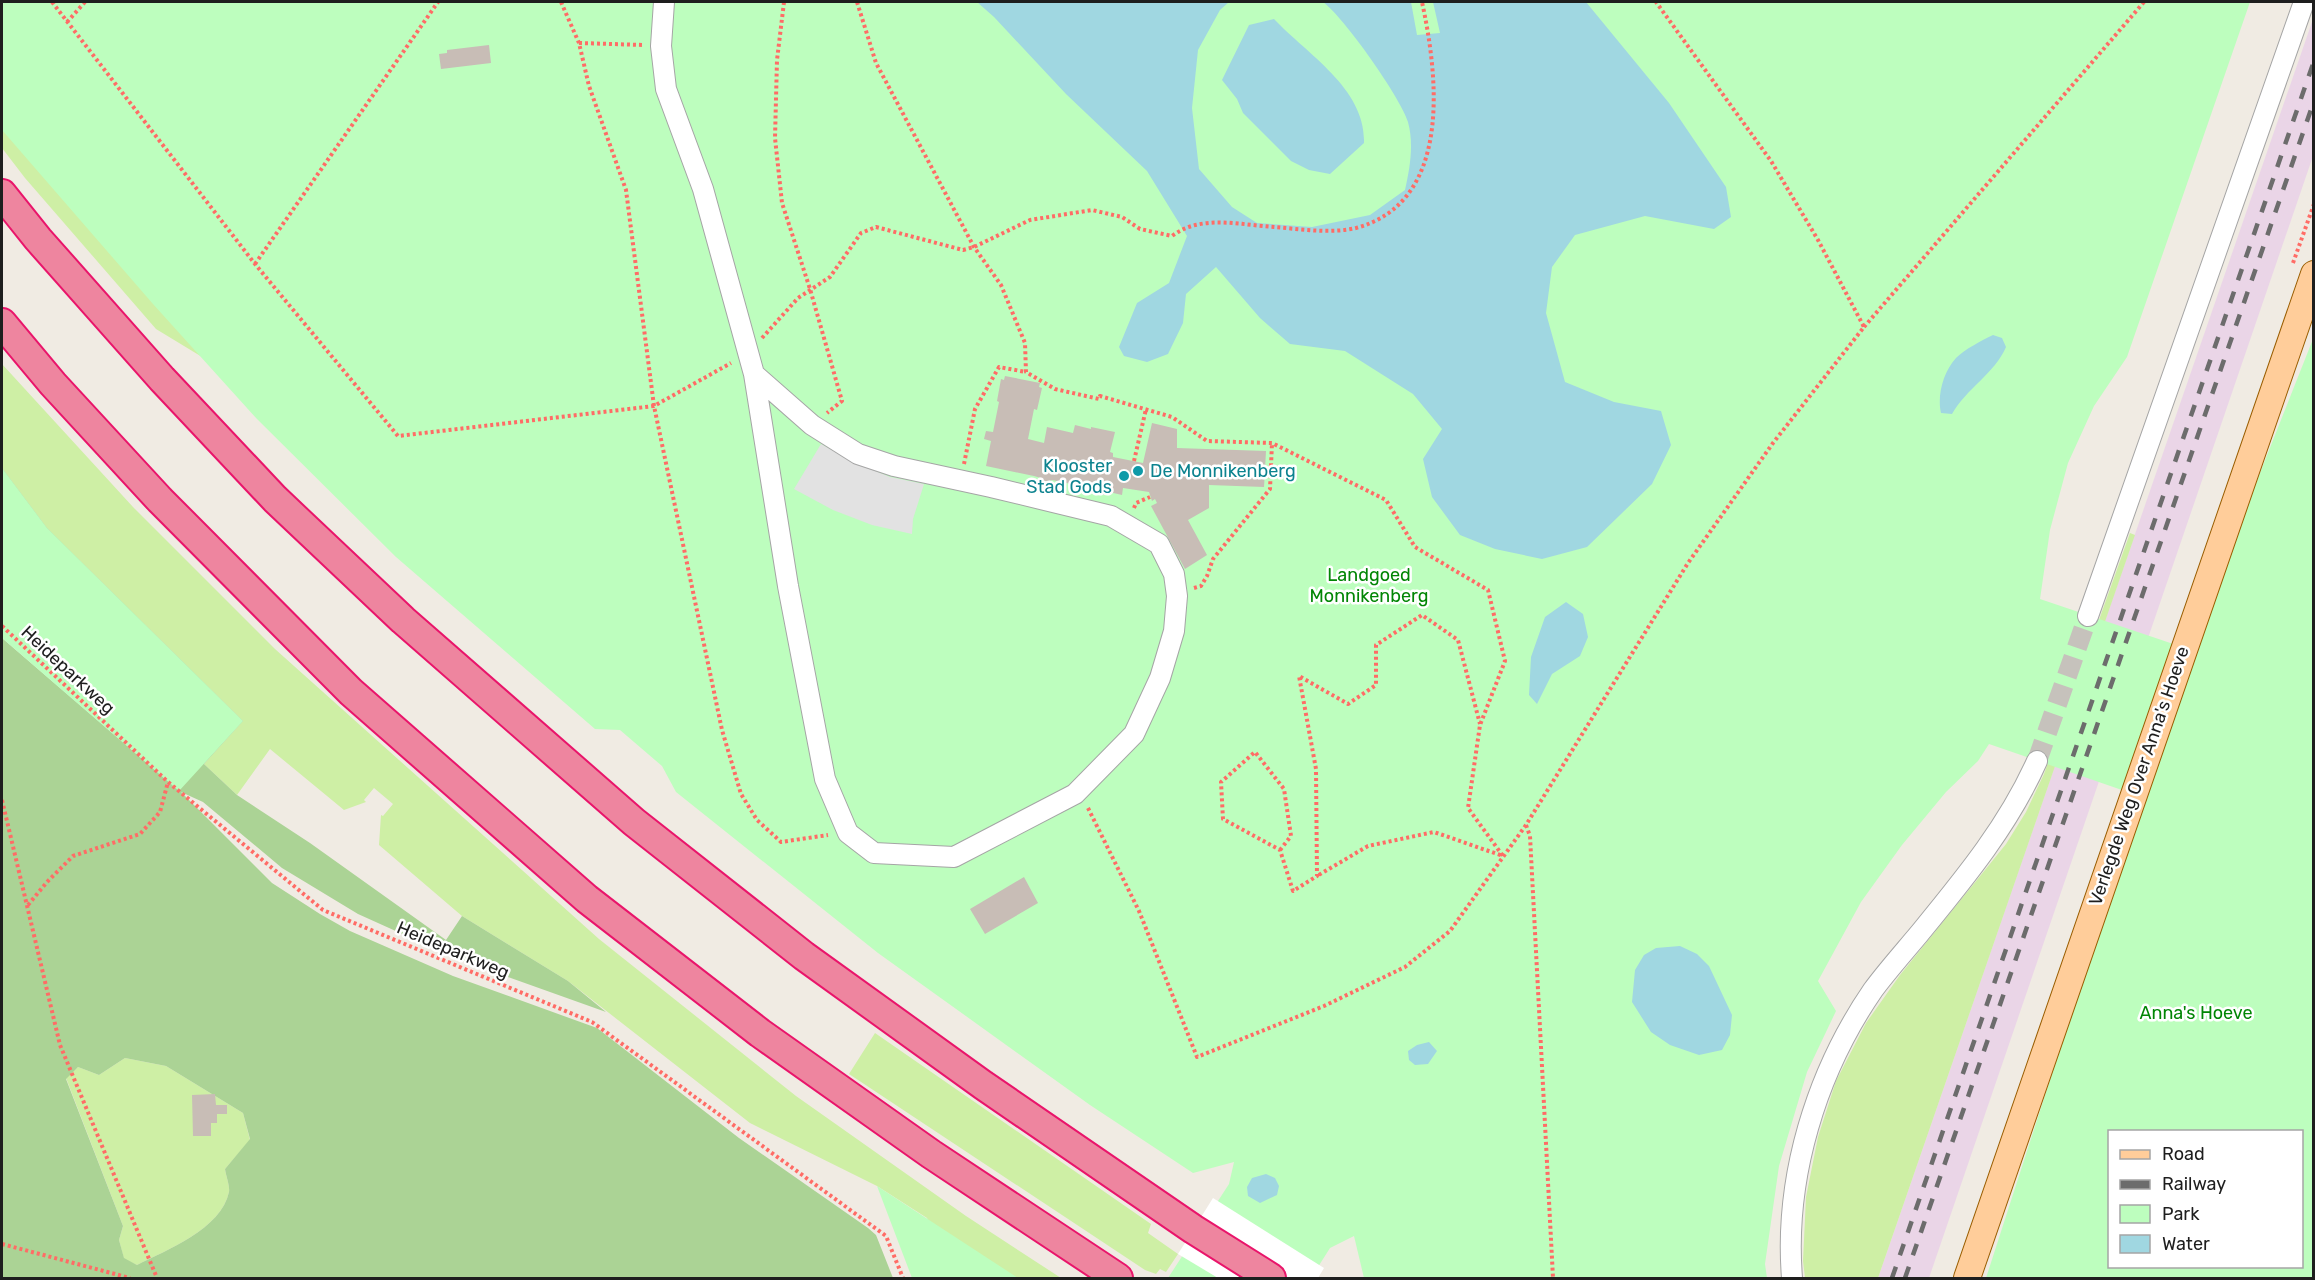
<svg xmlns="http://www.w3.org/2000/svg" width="2315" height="1280" font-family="Rubik,sans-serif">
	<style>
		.industrial { fill: #ead5e7 }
		.grass { fill: #ceefa5 }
		.forest { fill: #abd395; fill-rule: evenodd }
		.park { fill: #bdfebe; fill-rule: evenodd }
		.parking { fill: #e2e2e2 }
		.water { fill: #a0d7e1 }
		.pier { fill: #fff }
		.building { fill: #c8bdb6 }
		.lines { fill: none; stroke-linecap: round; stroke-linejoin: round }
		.minor-tunnel { stroke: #c6c2bc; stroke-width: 20; stroke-dasharray: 20 10; stroke-linecap: butt }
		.minor-casing { stroke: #a5a5a5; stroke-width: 22 }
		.major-casing { stroke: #995d00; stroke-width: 28 }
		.highway-casing { stroke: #e9156b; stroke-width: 32 }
		.path { stroke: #ff6c66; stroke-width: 4; stroke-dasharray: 3 3; stroke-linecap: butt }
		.minor { stroke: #fff; stroke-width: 20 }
		.major { stroke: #ffcd9a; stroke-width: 26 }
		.highway { stroke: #ee859f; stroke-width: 28 }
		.rail { stroke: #6c6c6c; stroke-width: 4.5; stroke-dasharray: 12 12; stroke-linecap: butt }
		.culture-dot { fill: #0f9aa8; stroke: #fff; stroke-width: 2 }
		.labels { text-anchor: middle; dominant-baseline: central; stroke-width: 5; stroke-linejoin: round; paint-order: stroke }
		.culture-label { font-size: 18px; fill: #0d838f; stroke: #fff; text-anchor: end }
		.park-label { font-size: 18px; fill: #028605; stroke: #fff }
		.street-label { font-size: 18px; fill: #1e1e1e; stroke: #fff }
	</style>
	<rect width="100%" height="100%" fill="#f0ebe3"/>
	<!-- industrial -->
	<path class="industrial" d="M2313,19V156L1929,1278H1878Z"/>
	<!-- grass -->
	<path class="grass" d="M2,98L281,405L156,329L25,178L2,148Z
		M2,364L133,507L275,649L599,939L796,1096L966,1216L1061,1278H953L927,1218L877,1186L750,1123L568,981L462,916L379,845L381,815L383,816L393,804L374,788L364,800L366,802L344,810L270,749L237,795L204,764L243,721L47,528L2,468Z
		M2130,533L2135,535L1878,1278H1805L1803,1261L1806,1197L1818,1137L1836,1081L1866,1023L1900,975L2006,844L2026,812L2044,774Z
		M875,1033L1151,1224L1148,1233L1178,1254L1166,1272L1160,1269L1156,1274L1145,1270L849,1074Z
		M125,1058L166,1066L243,1113L250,1140L225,1169C226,1176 230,1186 229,1192C221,1229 167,1250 137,1265L124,1259L119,1240L123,1226L66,1078L78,1067L99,1075Z"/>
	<!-- forest -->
	<path class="forest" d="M2,468L47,528L243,721L204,764L237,795L310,843L446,940L462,916L568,981L606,1012L460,960L358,914L282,868L203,802L181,792L272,883L320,914L350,931L453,976L597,1028L739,1138L868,1228L876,1235L893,1278H2V638L168,781ZM125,1058L166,1066L243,1113L250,1139L225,1169C226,1176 230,1186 229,1192C221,1229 167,1250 137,1265L124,1258L119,1240L123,1226L66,1079L78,1067L99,1075Z"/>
	<!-- park -->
	<path class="park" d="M2,2H2250L2127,357L2094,406L2068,463L2050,530L2040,599L2197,652L2222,569L2313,339V1278H1986L2113,885L2145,798L1989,744L1978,761L1946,792L1902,845L1861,902L1818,981L1836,1011L1807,1072L1779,1166L1765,1264L1767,1278H1364L1354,1236L1330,1248L1311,1278H1168L1229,1184L1234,1162L1193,1173L1090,1105L878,953L676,792L662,766L620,730L595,729L396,557L257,419L153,304L2,130ZM2110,1132H2302V1266H2110Z
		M2,468L47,528L243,721L179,791L2,638Z
		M877,1186L1018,1278H912Z"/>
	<!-- parking -->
	<path class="parking" d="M821,444L854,462L890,477L924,484L913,519L912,534L872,525L833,510L794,489Z"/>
	<!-- water -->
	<path class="water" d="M977,2H1229L1220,10L1198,50L1192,108L1199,169L1232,207L1257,223L1312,227L1370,215L1405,190C1410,168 1414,144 1408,122C1401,98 1343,16 1323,2H1411L1417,35L1440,33L1433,2H1586L1669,103L1726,187L1731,217L1714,229L1645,216L1575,235L1552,267L1546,313L1565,382L1614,402L1661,411L1671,445L1652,484L1587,547L1542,559L1495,549L1460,535L1432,497L1423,459L1442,429L1413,394L1345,351L1290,344L1260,318L1216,267L1186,294L1183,323L1168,354L1147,362L1124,356L1119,347L1137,303L1169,283L1187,236L1147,171L1066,94L994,17Z
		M1274,19C1308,55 1366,89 1364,143L1330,174L1309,170L1291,161L1243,113L1237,99L1222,80L1249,25Z
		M1993,335L2002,338L2006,347C1995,373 1966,389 1952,414L1941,413C1937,396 1943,372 1956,358C1965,349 1981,341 1993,335Z
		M1566,602L1583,614L1588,637L1580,656L1552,674L1537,704L1529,695L1531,657L1545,617Z
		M1680,946L1697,954L1709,966L1732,1015L1730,1035L1722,1050L1699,1055L1670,1045L1651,1032L1632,1002L1635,970L1644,955L1656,948Z
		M1429,1042L1437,1051L1428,1064L1415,1065L1409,1060L1408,1051L1417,1045Z
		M1266,1174L1275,1178L1279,1186L1277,1195L1260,1203L1248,1196L1247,1187L1252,1178Z"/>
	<!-- pier -->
	<path class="pier" d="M1213,1198L1324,1268L1318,1278H1218L1178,1254Z"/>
	<!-- building -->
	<path class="building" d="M489,45L491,63L441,69L439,54L447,53V50Z
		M1005,376L1040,383L1039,387L1042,388L1037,410L1034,409L1028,439L1044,443L1047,427L1073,433L1075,425L1091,429V427L1115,432L1110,452L1113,453V457L1143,463L1152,423L1177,429V448L1266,451L1264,487L1209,485V508L1188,520L1207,555L1185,569L1151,506L1157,503L1155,499L1152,501L1149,492L1123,488L1122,495L1105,491V495L1075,489L1076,485L1052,480L1049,482L1042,481L1041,478L1034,476L986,466L991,441L984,439L986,431L993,432L999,402L997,401L1001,379L1004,380Z
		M1024,877L1038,903L985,934L970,909Z
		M215,1094L216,1105H227V1114H217V1123H211V1136H193L192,1095Z"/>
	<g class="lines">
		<!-- minor-tunnel -->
		<path class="minor-tunnel" d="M2037,761L2088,616"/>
		<!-- minor casing -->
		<g class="minor-casing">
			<path id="minor" d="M664,2L661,46L666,89L703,189L754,374L788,586L825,779L848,833L874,853L954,857L1075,794L1134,734L1160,678L1174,631L1177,596L1174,574L1159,544L1111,516L991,487L894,466L858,454L812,425L754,374
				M2088,616L2304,2
				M1792,1278C1784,1178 1816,1073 1873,990C1887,971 1904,952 1919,934C1964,879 2008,826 2037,761"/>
		</g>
		<!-- major casing -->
		<g class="major-casing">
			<path id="major" d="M1967,1278L2314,274"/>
		</g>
		<!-- highway casing -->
		<g class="highway-casing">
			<path id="highway" d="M2,194L38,239L162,379L275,499L403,620L634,822L804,956L983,1085L1193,1229L1271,1278
				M2,323L53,384L160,500L351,692L587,899L760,1033L931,1154L1118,1278"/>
		</g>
		<!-- path -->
		<path class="path" d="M52,2L255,264L398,436L654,406L731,363
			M561,2L579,43L589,86L626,190L654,406L722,730L741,794L757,820L781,842L828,835
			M784,2L777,60L775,138L782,203L810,289L842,401L827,413
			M857,2L876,63L974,247L1001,285L1025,343L1026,372L1055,389L1099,399L1100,396L1172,417L1207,441L1272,443L1386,500L1415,547L1488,590L1505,661L1480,725L1468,808L1503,856L1434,832L1368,846L1317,876
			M67,22L85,2
			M579,43L644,45
			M2293,263L2314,204
			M255,264L438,2
			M1864,327L2144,2
			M762,338L798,298L830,277L861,233L876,227L963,250L974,247L1030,220L1092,210L1122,217L1140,229L1172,236C1201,214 1240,225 1274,227C1300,229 1331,234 1356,228C1453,202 1438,76 1422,2
			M1134,461L1146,409
			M964,464L975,409L999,367L1026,372
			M1134,508L1136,503L1150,497
			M1194,588L1201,586L1207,576L1213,559L1270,489L1272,443
			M2,626L168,782L323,910L592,1022L886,1236L903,1278
			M2,800L60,1045L157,1278
			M1088,808L1139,911L1197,1057L1324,1006L1405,967L1450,931L1526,825L1688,563L1773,443L1864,327L1818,240L1771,161L1656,2
			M1526,825L1530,836L1553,1278
			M1280,850L1291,836L1284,789L1255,752L1221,782L1223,819L1280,850L1293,891L1317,876L1316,769L1299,676L1348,704L1376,685V645L1422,615L1458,640L1480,724
			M28,905L47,882L73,856L140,834L160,812L168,782
			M2,1244L130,1278"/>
		<!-- minor -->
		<use href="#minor" class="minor"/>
		<!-- major -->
		<use href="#major" class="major"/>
		<!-- highway -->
		<use href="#highway" class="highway"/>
		<!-- rail -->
		<path class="rail" d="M1892,1278L2314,61
			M1905,1278L2314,101"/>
	</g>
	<!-- markers -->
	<g class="culture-dot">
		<circle cx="1138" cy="471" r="6"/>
		<circle cx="1124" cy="476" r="6"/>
	</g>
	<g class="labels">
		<!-- culture labels -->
		<g class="culture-label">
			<text x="1112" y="466">Klooster<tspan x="1112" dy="21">Stad Gods</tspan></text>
			<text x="1150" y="471" text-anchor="start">De Monnikenberg</text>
		</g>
		<!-- park labels -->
		<g class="park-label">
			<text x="1369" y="575">Landgoed<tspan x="1369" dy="21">Monnikenberg</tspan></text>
			<text x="2196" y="1013">Anna's Hoeve</text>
		</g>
		<!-- street labels -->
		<g class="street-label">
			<text transform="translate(68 670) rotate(43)">Heideparkweg</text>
			<text transform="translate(2139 776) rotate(-71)">Verlegde Weg Over Anna's Hoeve</text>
			<text transform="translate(453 950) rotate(23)">Heideparkweg</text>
		</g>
	</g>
	<!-- border -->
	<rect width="2315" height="1280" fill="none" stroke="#1e1e1e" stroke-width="6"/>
	<!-- legend -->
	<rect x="2108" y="1130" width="195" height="138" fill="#ffffff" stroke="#a5a5a5" stroke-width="1.5"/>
	<rect x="2120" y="1150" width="30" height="9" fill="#ffcd9a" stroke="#a5a5a5" stroke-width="1.5"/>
	<text x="2162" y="1160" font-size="18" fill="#1e1e1e">Road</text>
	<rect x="2120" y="1180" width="30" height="9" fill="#6c6c6c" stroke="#a5a5a5" stroke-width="1.5"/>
	<text x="2162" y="1190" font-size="18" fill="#1e1e1e">Railway</text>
	<rect x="2120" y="1205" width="30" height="18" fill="#bdfebe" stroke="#a5a5a5" stroke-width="1.5"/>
	<text x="2162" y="1220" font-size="18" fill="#1e1e1e">Park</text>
	<rect x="2120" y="1235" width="30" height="18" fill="#a0d7e1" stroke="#a5a5a5" stroke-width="1.5"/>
	<text x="2162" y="1250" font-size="18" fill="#1e1e1e">Water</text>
</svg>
